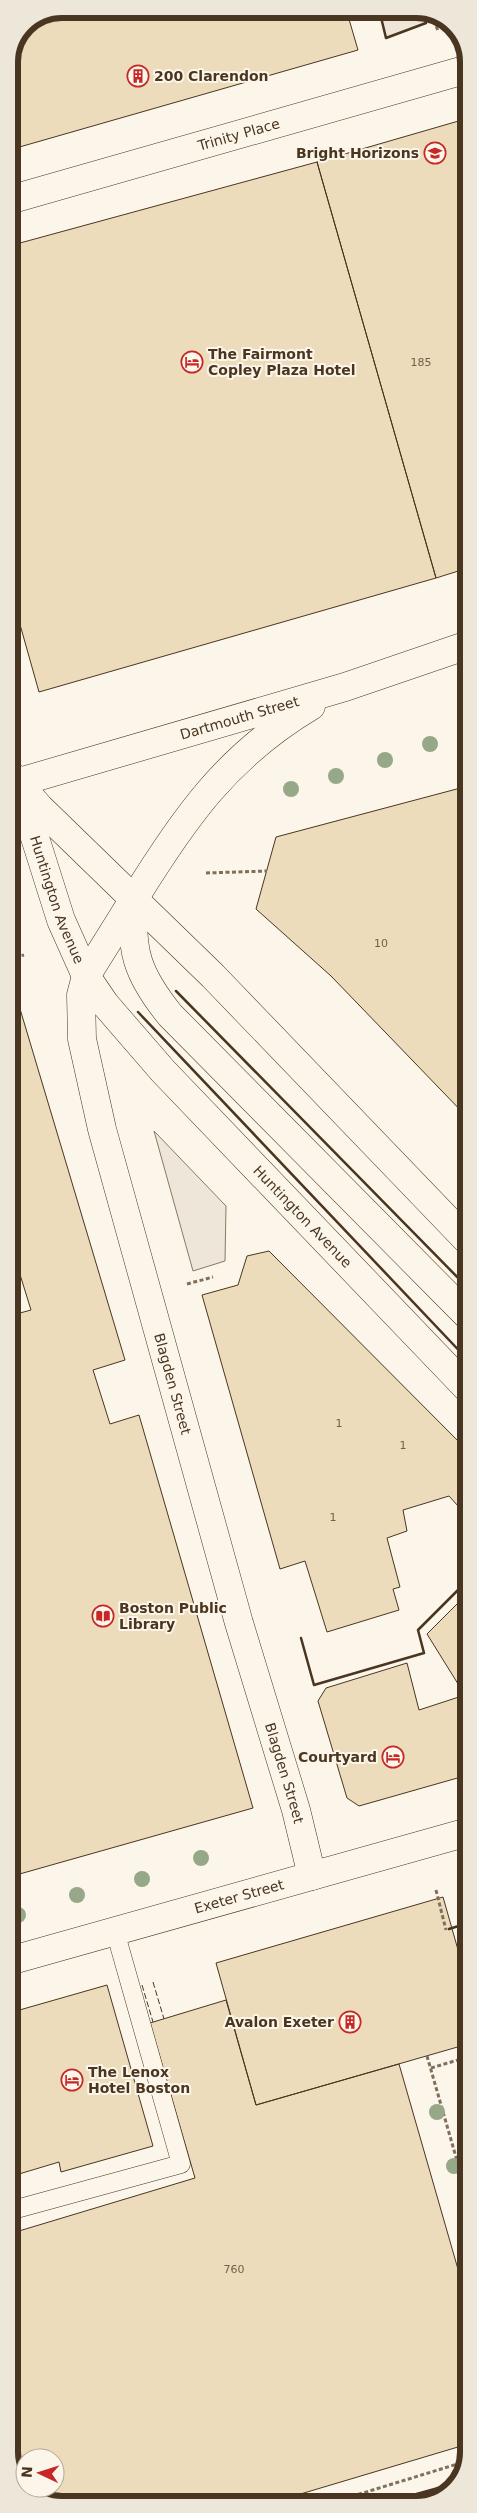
<svg xmlns="http://www.w3.org/2000/svg" width="477" height="2513" font-family="'DejaVu Sans',sans-serif">
	<style>
		.green { fill: #ede6d9; stroke: #887966 }
		.building { fill: #ecdcbc; stroke: #4a3520; fill-rule: evenodd }
		.lines { fill: none; stroke-linecap: round; stroke-linejoin: round }
		.lane-casing { stroke: #4a3520; stroke-width: 19 }
		.street-casing { stroke: #4a3520; stroke-width: 29 }
		.secondary-casing { stroke: #4a3520; stroke-width: 29 }
		.primary-casing { stroke: #4a3520; stroke-width: 29 }
		.highway-casing { stroke: #4a3520; stroke-width: 29 }
		.path { stroke: #7f6f5c; stroke-width: 3; stroke-dasharray: 4 2.5; stroke-linecap: butt }
		.lane { stroke: #fbf6e9; stroke-width: 18 }
		.street { stroke: #fbf6e9; stroke-width: 28 }
		.secondary { stroke: #fbf6e9; stroke-width: 28 }
		.primary { stroke: #fbf6e9; stroke-width: 28 }
		.highway { stroke: #fbf6e9; stroke-width: 28 }
		.fence { stroke: #4a3520; stroke-width: 1; stroke-dasharray: 6 2.5; stroke-linecap: butt }
		.wall { stroke: #4a3520; stroke-width: 2.5 }
		.tree { fill: #96a887 }
		.labels { text-anchor: middle; dominant-baseline: central; stroke-width: 4; stroke-linejoin: round; paint-order: stroke }
		.number-label { font-size: 11px; fill: #725f47 }
		.poi-label { font-size: 14px; font-weight: bold; fill: #4a3520; stroke: #fbf6e9; text-anchor: start }
		.street-label { font-size: 14px; fill: #4a3520; stroke: #fbf6e9 }
		.rim { fill: none; stroke: #4a3520; stroke-width: 6 }
	</style>
	<rect width="100%" height="100%" fill="#fbf6e9"/>
	<!-- green -->
	<path class="green" d="M379,9H422L426,23L386,38Z
		M154,1131L226,1206L225,1261L193,1271Z"/>
	<!-- building -->
	<path class="building" d="M62,9H346L358,50L9,150V61L24,24Z
		M462,120L468,140V568L436,578L317,162Z
		M317,162L436,578L39,692L10,589L16,587L9,565V246Z
		M468,786V1118L331,976L256,909L276,837Z
		M9,972L125,1360L93,1370L110,1424L139,1415L253,1808L9,1877V1316L31,1310L9,1239Z
		M269,1251L468,1451V1517L449,1496L403,1510L407,1531L387,1538L400,1587L393,1589L399,1610L327,1632L305,1561L280,1569L202,1295L238,1285L247,1256Z
		M468,1588V1700L427,1634L460,1601Z
		M407,1663L419,1710L465,1695L468,1700V1775L359,1806L347,1798L318,1701L326,1688Z
		M443,1897L468,1985V2044L256,2105L216,1963Z
		M107,1985L153,2146L61,2172L59,2162L9,2177V2013Z
		M226,2000L256,2105L399,2064L468,2304V2444L267,2504H236L235,2500L222,2504H55L24,2489L9,2458V2234L195,2178L150,2023ZM25,2458H55V2488H25Z"/>
	<g class="lines">
		<!-- lane casing -->
		<g class="lane-casing">
			<path id="lane" d="M9,2211L181,2164L115,1931"/>
		</g>
		<!-- street casing -->
		<g class="street-casing">
			<g id="street">
				<path id="s1" d="M9,200L468,69"/>
				<path id="s2" d="M18,784L61,920L86,976L105,1004L163,1071L468,1389"/>
				<path id="s3" d="M134,899L86,976L81,995L82,1039L102,1129L239,1623L296,1810L312,1876"/>
			</g>
		</g>
		<!-- secondary casing -->
		<g class="secondary-casing">
			<g id="secondary">
				<path id="s4" d="M9,785L345,687L468,645"/>
				<path d="M134,899C184,818 227,756 311,706"/>
				<path id="s5" d="M9,1961L468,1832"/>
			</g>
		</g>
		<!-- primary casing -->
		<g class="primary-casing">
			<path id="primary" d="M9,773L40,808L213,976L468,1241"/>
		</g>
		<!-- highway casing -->
		<g class="highway-casing">
			<path id="highway" d="M134,899C130,951 137,974 170,1015L468,1316"/>
		</g>
		<!-- path -->
		<path class="path" d="M432,14L438,31
			M206,873L267,871
			M9,959L24,955
			M187,1284L213,1277
			M436,1890L446,1930
			M462,2046L466,2058
			M427,2056L468,2199
			M431,2068L468,2057
			M327,2504L464,2462"/>
		<!-- lane -->
		<use href="#lane" class="lane"/>
		<!-- street -->
		<use href="#street" class="street"/>
		<!-- secondary -->
		<use href="#secondary" class="secondary"/>
		<!-- primary -->
		<use href="#primary" class="primary"/>
		<!-- highway -->
		<use href="#highway" class="highway"/>
		<!-- fence -->
		<path class="fence" d="M153,1982L164,2019
			M142,1985L153,2022"/>
		<!-- wall -->
		<path class="wall" d="M379,9L386,38L426,23L422,9
			M176,991L468,1288
			M138,1012L468,1360
			M301,1638L314,1685L424,1653L418,1630L468,1580
			M449,1929L468,1923
			M381,2504L456,2483"/>
	</g>
	<!-- trees -->
	<g class="tree">
		<circle cx="430" cy="744" r="8"/>
		<circle cx="385" cy="760" r="8"/>
		<circle cx="336" cy="776" r="8"/>
		<circle cx="291" cy="789" r="8"/>
		<circle cx="201" cy="1858" r="8"/>
		<circle cx="142" cy="1879" r="8"/>
		<circle cx="77" cy="1895" r="8"/>
		<circle cx="18" cy="1915" r="8"/>
		<circle cx="437" cy="2112" r="8"/>
		<circle cx="454" cy="2166" r="8"/>
	</g>
	<!-- icons -->
	<defs>
		<g id="building-ring" transform="scale(1.125)"><circle r="9.5" fill="#fbf6e9" stroke="#c62828" stroke-width="1.5"/><path d="M-4-6H4V6H1V3H-1V6H-4ZM-2.5-4.3h1.7v1.8h-1.7ZM.8-4.3h1.7v1.8H.8ZM-2.5-1h1.7V.8h-1.7ZM.8-1h1.7V.8H.8Z" fill="#c62828"/></g>
		<g id="school-ring" transform="scale(1.125)"><circle r="9.5" fill="#fbf6e9" stroke="#c62828" stroke-width="1.5"/><path d="M0-5L7-2L0 1L-7-2ZM-4 1L0 2.5L4 1V4Q0 6-4 4Z" fill="#c62828"/></g>
		<g id="hotel-ring" transform="scale(1.125)"><circle r="9.5" fill="#fbf6e9" stroke="#c62828" stroke-width="1.5"/><path d="M-6-4.5h1.5V1H6V5H4.5V3h-9V5H-6ZM-4 0a1.8 1.8 0 1 1 3.6 0ZM.5 0V-2.5h3Q6-2.5 6 0Z" fill="#c62828"/></g>
		<g id="library-ring" transform="scale(1.125)"><circle r="9.5" fill="#fbf6e9" stroke="#c62828" stroke-width="1.5"/><path d="M-6-4Q-3-5.5-.7-3.5V5Q-3 3-6 4ZM6-4Q3-5.5 .7-3.5V5Q3 3 6 4Z" fill="#c62828"/></g>
	</defs>
	<g fill-rule="evenodd">
		<use href="#building-ring" x="138" y="76"/>
		<use href="#school-ring" x="435" y="153"/>
		<use href="#hotel-ring" x="192" y="362"/>
		<use href="#library-ring" x="103" y="1616"/>
		<use href="#hotel-ring" x="393" y="1757"/>
		<use href="#building-ring" x="350" y="2022"/>
		<use href="#hotel-ring" x="72" y="2080"/>
	</g>
	<g class="labels">
		<!-- number labels -->
		<g class="number-label">
			<text x="421" y="362">185</text>
			<text x="381" y="943">10</text>
			<text x="339" y="1423">1</text>
			<text x="403" y="1445">1</text>
			<text x="333" y="1517">1</text>
			<text x="234" y="2269">760</text>
		</g>
		<!-- poi labels -->
		<g class="poi-label">
			<text x="154" y="76">200 Clarendon</text>
			<text x="419" y="153" text-anchor="end">Bright Horizons</text>
			<text x="208" y="354">The Fairmont<tspan x="208" dy="16">Copley Plaza Hotel</tspan></text>
			<text x="119" y="1608">Boston Public<tspan x="119" dy="16">Library</tspan></text>
			<text x="377" y="1757" text-anchor="end">Courtyard</text>
			<text x="334" y="2022" text-anchor="end">Avalon Exeter</text>
			<text x="88" y="2072">The Lenox<tspan x="88" dy="16">Hotel Boston</tspan></text>
		</g>
		<!-- street labels -->
		<g class="street-label">
			<text stroke="none"><textPath href="#s1" startOffset="239">Trinity Place</textPath></text>
			<text stroke="none"><textPath href="#s4" startOffset="240">Dartmouth Street</textPath></text>
			<text stroke="none"><textPath href="#s2" startOffset="122">Huntington Avenue</textPath></text>
			<text stroke="none"><textPath href="#s2" startOffset="528">Huntington Avenue</textPath></text>
			<text stroke="none"><textPath href="#s3" startOffset="511">Blagden Street</textPath></text>
			<text stroke="none"><textPath href="#s3" startOffset="916">Blagden Street</textPath></text>
			<text stroke="none"><textPath href="#s5" startOffset="239">Exeter Street</textPath></text>
		</g>
	</g>
	<!-- crop -->
	<path d="M0 0H477V2513H0ZM62 18H416A44 44 0 0 1 460 62V2452A44 44 0 0 1 416 2496H62A44 44 0 0 1 18 2452V62A44 44 0 0 1 62 18Z" fill="#ede7d9" fill-rule="evenodd"/>
	<path class="rim" d="M62 18H416A44 44 0 0 1 460 62V2452A44 44 0 0 1 416 2496H62A44 44 0 0 1 18 2452V62A44 44 0 0 1 62 18Z"/>
	<!-- north arrow -->
	<g transform="translate(40 2473) rotate(274)"><circle r="24" fill="#fbf6e9" stroke="#b4a999"/>
	<path d="M0-4L9 19L0 12L-9 19Z" fill="#c62828"/>
	<text y="-8" font-size="14" font-weight="bold" text-anchor="middle" fill="#4a3520">N</text>
	</g>
</svg>
